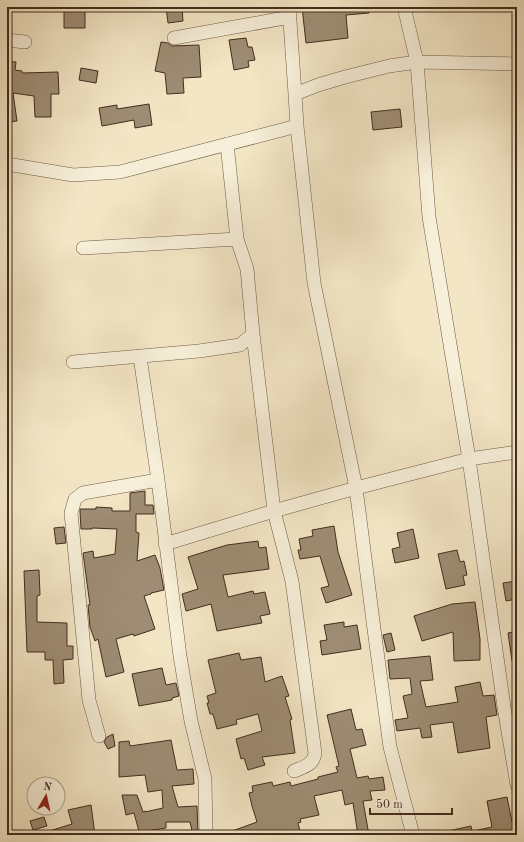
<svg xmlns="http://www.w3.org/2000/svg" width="524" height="842" font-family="'Old Standard TT',serif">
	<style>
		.building { fill: #9e8d74; stroke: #422d1d }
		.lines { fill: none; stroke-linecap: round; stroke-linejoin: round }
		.minor-casing { stroke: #6e5b47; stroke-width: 14 }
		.minor { stroke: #f7efd9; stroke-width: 13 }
	</style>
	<rect width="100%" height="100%" fill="#f3e6c5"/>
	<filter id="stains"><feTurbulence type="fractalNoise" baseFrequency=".005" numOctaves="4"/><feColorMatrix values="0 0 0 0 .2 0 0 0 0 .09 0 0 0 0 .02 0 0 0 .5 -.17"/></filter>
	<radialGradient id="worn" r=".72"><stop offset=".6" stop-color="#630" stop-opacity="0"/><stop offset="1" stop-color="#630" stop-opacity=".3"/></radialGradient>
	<!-- building -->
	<path class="building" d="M166,7H182L183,21L168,23Z
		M302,7H368L369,13L346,15L348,38L306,43Z
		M64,10H85V28H64Z
		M246,38L248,47H252L255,60L248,61L249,67L234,70L229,40Z
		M161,42L168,43L172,46L199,45L201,77L183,78L184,93L167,94L165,73L155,71Z
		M7,61L16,62L15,70L22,71V73L58,72L59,94H51V117H35L34,96L13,93L17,121L7,122Z
		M81,68L98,71L96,83L79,80Z
		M149,104L152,125L135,128L134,120L102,126L99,108L117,105V109Z
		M400,109L402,127L373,130L371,112Z
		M145,491V505H153L154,514H136V532L139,533L137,561L155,555L160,568L164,590L151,593V594L144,596L155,629L134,636L133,634L116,639L124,672L106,677L98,639L95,641L90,627L88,605H90L83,553L93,551L94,558L115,554L117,529L92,528V529H81L80,511V509H96V507L112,508V511H130V493Z
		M334,526L338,552L352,595L326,603L321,588L329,586L320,556L300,559L298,550H301L299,539L313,536L312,530Z
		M64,527L66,543L56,544L54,528Z
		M413,529L419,558L395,563L392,549L400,547L397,533Z
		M258,541L259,548L266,547L269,569L223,575L228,597L253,591L254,594L265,592L270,614L260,616L262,623L217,631L211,604L186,611L182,594L198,589L188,557L227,545Z
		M457,550L460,562L464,561L467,575L463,576L465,585L446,589L438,554Z
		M39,570L40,595L37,596V622L67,623V646H73V659L63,660L64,683L54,684L53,660H45V652H27L24,571Z
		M516,581L517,599L506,601L503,583Z
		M475,602L480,639V660L454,661L453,632L422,641L414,616L452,604Z
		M344,622V627L357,625L361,649L322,655L320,641L327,640L324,625Z
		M517,631V661H512L508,633Z
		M391,633L395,650L387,652L383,635Z
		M239,653L241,660L261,657L265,682L282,676L289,696L285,697L292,719L290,720L295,753L262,757L265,765L248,770L244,758L241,759L236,739L262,731L258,714L236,720L237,724L217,729L213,714H210L207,703H209L207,696L216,693L208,660Z
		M430,656L433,680L420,681L426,707L458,702L455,687L480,682L483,696L494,695L497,715L486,717L490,748L458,753L453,722L430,725L432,737L422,738L420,728L397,731L395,720L408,718L403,696L412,694L410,678L390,679L388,660Z
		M162,668L166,685L176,683L179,696L172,698V700L139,706L132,674Z
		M351,709L356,730L362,729L366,745L350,749L357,778L368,776L369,779L383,777L385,790L370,791L372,800L363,801L369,835H358L353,803L345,805L342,790L314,796L319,815L300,819L301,822L298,823L301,835H287L286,830L269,835H225L224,834L257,822L252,806L249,793L253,792L252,786L272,782L273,786L290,782L291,786L318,779V777L338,772L336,767L339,766L327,715Z
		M113,734L115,746L108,749L104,742L107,737Z
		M171,740L177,770L193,769L194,784L172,786L178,807L197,806L198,835H193L190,822H166V828L147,831L149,835H140L134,813L126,815L122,795H137L143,812L145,811V812L163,808L162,790L148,792L145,775L119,777V742L129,741L130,746Z
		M507,797L512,822L517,821V835H474L473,831L492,827L487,801Z
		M91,805L95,835H43V833L72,824L68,810Z
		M44,817L47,826L33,830L30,821Z
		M471,826L473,835H448V831Z"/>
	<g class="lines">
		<!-- minor casing -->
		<g class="minor-casing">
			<path id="minor" d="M289,7L295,94
				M404,7L417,62L429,217L469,459L504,707L517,785
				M174,38L290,17
				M7,40L25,42
				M297,126L314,283L356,488L374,629L390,747L413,835
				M7,164L73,175L120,172L297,126L295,94L318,85L345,77L389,66L417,62L517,64
				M83,248L237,239
				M253,334L274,511L292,581L315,753C314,765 303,767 294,771
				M140,357L158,480L180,656L191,721L205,779L206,835
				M73,362L199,351L240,345L253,334L247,269L237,239L227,144
				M165,544L274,511L356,488L469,459L517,452
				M99,736L89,700L71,513L75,499L83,493L158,480"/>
		</g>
		<!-- minor -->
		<use href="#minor" class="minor"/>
	</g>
	<!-- margin -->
	<rect width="524" height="842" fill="none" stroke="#f3e6c5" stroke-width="24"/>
	<rect x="8" y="8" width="508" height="826" fill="none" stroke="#422d1d" stroke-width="2"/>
	<rect x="12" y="12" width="500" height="818" fill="none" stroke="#422d1d"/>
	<!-- north arrow -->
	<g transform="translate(46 796) rotate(9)"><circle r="19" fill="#f7efd9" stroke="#afa18e"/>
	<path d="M0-3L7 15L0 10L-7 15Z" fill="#8f2418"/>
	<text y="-6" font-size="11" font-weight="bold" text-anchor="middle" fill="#422d1d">N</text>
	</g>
	<!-- scale -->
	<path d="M370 808v6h82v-6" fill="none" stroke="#422d1d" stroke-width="2"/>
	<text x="376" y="808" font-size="12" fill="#422d1d" stroke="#f7efd9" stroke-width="3" paint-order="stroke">50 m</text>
	<rect width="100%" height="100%" filter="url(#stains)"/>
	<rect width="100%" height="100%" fill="url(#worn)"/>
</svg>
